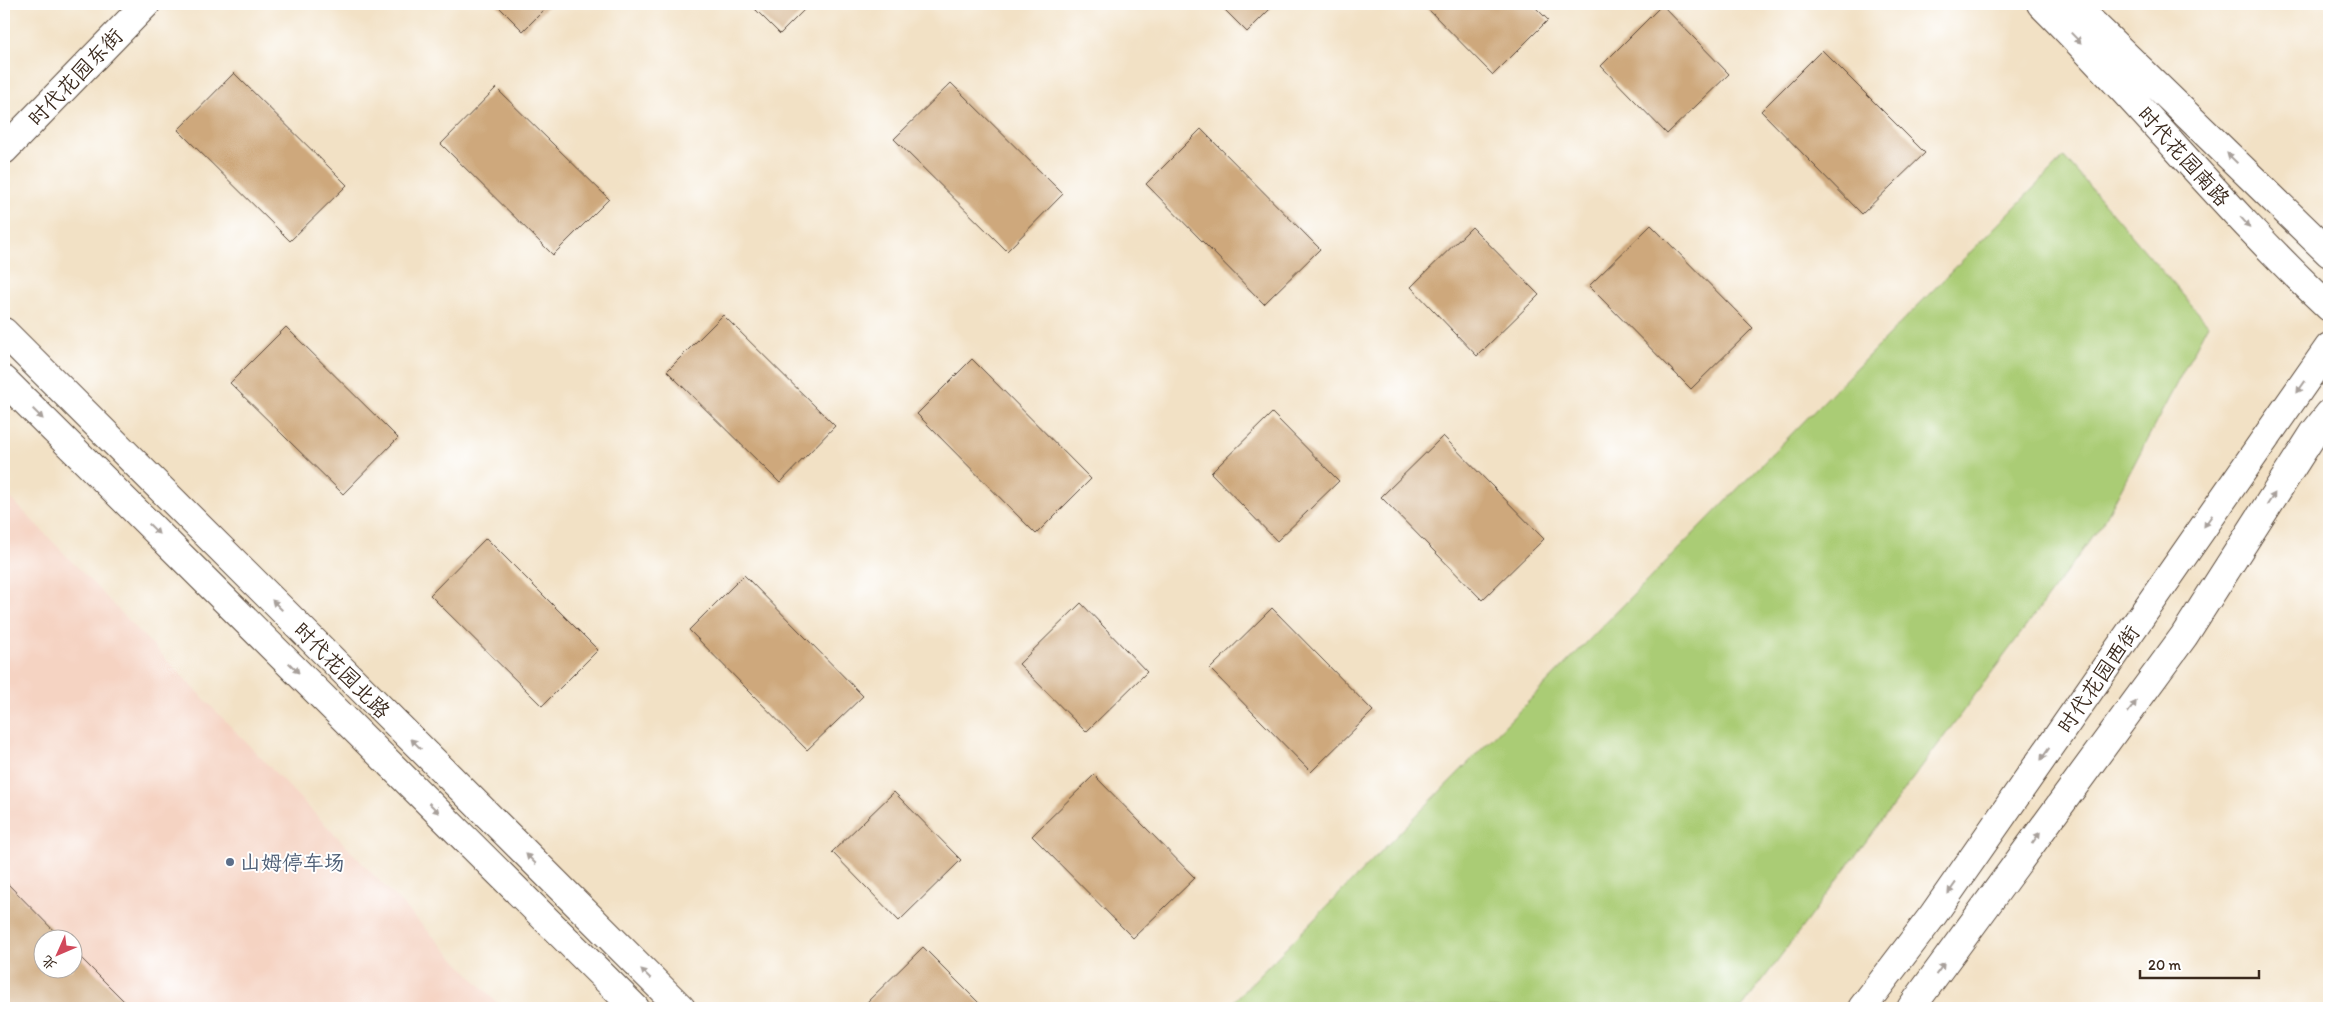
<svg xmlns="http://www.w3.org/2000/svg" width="2333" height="1012" font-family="Itim,'LXGW WenKai TC',sans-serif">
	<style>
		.built { fill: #f5d3c2; fill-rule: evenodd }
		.green { fill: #aacc75; stroke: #727b4a }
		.building { fill: #cea87b }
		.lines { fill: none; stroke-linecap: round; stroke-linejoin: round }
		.secondary-casing { stroke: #564537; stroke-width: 30 }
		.secondary { stroke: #fff; stroke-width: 28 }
		.oneway { fill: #a79f9a }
		.service-dot { fill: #5c6f8a; stroke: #fff; stroke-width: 2 }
		.labels { text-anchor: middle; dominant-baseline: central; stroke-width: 4; stroke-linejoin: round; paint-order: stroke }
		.street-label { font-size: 21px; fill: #3b2a1e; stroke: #fff }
		.service-label { font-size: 21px; fill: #4e5e75; stroke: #fff; text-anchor: start }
	</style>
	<rect width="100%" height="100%" fill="#fff"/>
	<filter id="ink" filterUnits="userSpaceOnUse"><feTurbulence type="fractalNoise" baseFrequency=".02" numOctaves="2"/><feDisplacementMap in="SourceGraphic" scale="10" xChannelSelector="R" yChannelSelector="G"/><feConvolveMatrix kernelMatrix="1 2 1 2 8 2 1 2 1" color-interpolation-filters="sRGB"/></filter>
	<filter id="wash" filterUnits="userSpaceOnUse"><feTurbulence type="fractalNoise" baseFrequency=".0096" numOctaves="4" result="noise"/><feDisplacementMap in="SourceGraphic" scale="20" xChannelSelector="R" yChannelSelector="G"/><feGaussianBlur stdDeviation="1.12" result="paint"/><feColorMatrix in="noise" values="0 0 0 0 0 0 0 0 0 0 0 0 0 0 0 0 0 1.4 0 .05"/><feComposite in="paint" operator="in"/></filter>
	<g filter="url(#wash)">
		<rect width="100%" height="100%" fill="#f2e1c5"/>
		<!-- built -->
		<path class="built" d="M4,491L502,1008H4ZM42,940H72V970H42Z"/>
		<!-- green -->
		<path class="green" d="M2064,157L2208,324L2103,523L1742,1008H1227Z"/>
		<g id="blocks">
			<!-- building -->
			<path class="building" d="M496,4H550L523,31Z
				M750,4H810L780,34Z
				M1219,4H1275L1247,32Z
				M1423,4H1532L1548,20L1493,75Z
				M1662,5L1729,74L1667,134L1601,66Z
				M1822,50L1925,153L1862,214L1761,111Z
				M234,73L347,185L290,241L178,130Z
				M951,83L1063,194L1007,251L894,139Z
				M496,88L609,199L553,255L441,144Z
				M1201,129L1320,249L1264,304L1146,184Z
				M1651,225L1753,328L1691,389L1589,286Z
				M1472,227L1539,295L1477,356L1411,287Z
				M723,315L835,426L780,483L667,371Z
				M286,327L398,438L343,494L230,383Z
				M972,359L1091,479L1036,534L917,414Z
				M1272,413L1339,481L1277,541L1211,473Z
				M1443,436L1544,539L1482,600L1381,497Z
				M486,538L598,650L542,706L430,595Z
				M744,575L863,696L807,750L689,630Z
				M1081,603L1147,672L1086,732L1019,664Z
				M1272,608L1373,711L1311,772L1210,669Z
				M1094,775L1195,878L1133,938L1032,836Z
				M894,792L961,860L899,921L832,852Z
				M4,880L63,940H42V970H72V949L131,1008H4Z
				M923,947L984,1008H861Z"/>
		</g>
	</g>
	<g filter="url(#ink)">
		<use href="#blocks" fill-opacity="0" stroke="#564537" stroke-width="1"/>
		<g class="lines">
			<!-- secondary casing -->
			<g class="secondary-casing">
				<path id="secondary" d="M2041,4C2140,102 2227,212 2329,307
					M2073,4L2329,253
					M4,150L146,4
					M4,332L681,1008
					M4,380L635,1008
					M1862,1008L1933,915L2329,347
					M1911,1008L2184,636L2314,433L2329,414"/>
			</g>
			<!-- secondary -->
			<use href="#secondary" class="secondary"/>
		</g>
		<!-- one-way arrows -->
		<defs><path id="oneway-solid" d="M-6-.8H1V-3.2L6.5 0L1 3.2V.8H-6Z" transform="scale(1.25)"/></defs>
		<g class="oneway">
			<use href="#oneway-solid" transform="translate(2076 38) rotate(46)"/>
			<use href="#oneway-solid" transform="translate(2232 158) rotate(-136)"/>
			<use href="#oneway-solid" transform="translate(2245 222) rotate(48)"/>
			<use href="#oneway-solid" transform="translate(2301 387) rotate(125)"/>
			<use href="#oneway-solid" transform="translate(38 414) rotate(45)"/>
			<use href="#oneway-solid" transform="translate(2271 499) rotate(-57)"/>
			<use href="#oneway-solid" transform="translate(2208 521) rotate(125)"/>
			<use href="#oneway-solid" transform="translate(154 529) rotate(45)"/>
			<use href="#oneway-solid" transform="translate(277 605) rotate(-135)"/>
			<use href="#oneway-solid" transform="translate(294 668) rotate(45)"/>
			<use href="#oneway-solid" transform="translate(2132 707) rotate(-54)"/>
			<use href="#oneway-solid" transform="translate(416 744) rotate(-135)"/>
			<use href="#oneway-solid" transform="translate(2045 754) rotate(125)"/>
			<use href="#oneway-solid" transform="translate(434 808) rotate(45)"/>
			<use href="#oneway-solid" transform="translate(2036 838) rotate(-54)"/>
			<use href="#oneway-solid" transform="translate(531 859) rotate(-135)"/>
			<use href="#oneway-solid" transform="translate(1952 888) rotate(125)"/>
			<use href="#oneway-solid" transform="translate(1940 969) rotate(-54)"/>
			<use href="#oneway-solid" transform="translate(646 974) rotate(-135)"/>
		</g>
	</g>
	<!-- markers -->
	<circle class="service-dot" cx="230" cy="862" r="5"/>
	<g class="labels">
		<!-- street labels -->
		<g class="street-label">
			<text transform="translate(75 77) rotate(-46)">时代花园东街</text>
			<text transform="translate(2184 156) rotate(48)">时代花园南路</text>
			<text transform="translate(342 670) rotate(45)">时代花园北路</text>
			<text transform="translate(2098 679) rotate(-55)">时代花园西街</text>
		</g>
		<!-- service labels -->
		<g class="service-label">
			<text x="240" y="862">山姆停车场</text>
		</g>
	</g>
	<!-- margin -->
	<rect width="2333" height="1012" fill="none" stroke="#fff" stroke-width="20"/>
	<!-- north arrow -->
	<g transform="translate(58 954) rotate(225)"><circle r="24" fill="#ffffff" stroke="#b1aaa5"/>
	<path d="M0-4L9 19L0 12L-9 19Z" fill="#d1495b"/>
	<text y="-8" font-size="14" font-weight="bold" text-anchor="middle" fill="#3b2a1e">北</text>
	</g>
	<!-- scale -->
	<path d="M2140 970v8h119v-8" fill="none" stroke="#3b2a1e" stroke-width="2.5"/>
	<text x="2148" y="970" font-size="15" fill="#3b2a1e" stroke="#ffffff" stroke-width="4" paint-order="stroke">20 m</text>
</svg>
